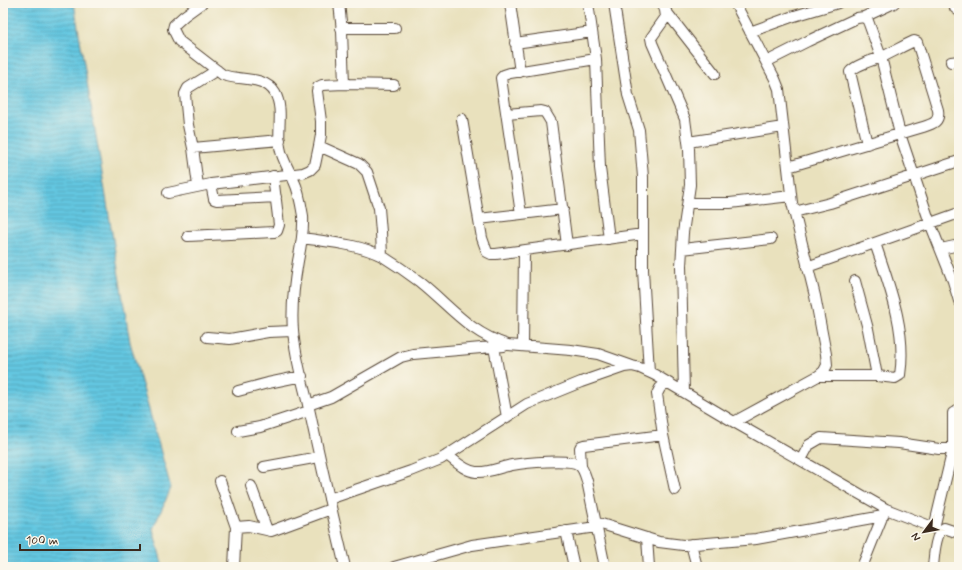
<svg xmlns="http://www.w3.org/2000/svg" width="962" height="570" font-family="Mynerve,sans-serif">
	<style>
		.water { fill: url(#water-rules); stroke: #4f7880 }
		.lines { fill: none; stroke-linecap: round; stroke-linejoin: round }
		.minor-casing { stroke: #554536; stroke-width: 12 }
		.minor { stroke: #fff; stroke-width: 10 }
	</style>
	<defs>
		<pattern id="water-rules" width="6" height="5" patternUnits="userSpaceOnUse"><rect width="6" height="5" fill="#63c7e1"/><path d="M0 2.5h6" fill="none" stroke="#53a2b6"/></pattern>
	</defs>
	<rect width="100%" height="100%" fill="#fbf7ec"/>
	<filter id="ink" filterUnits="userSpaceOnUse"><feTurbulence type="fractalNoise" baseFrequency=".025" numOctaves="2"/><feDisplacementMap in="SourceGraphic" scale="8" xChannelSelector="R" yChannelSelector="G"/><feConvolveMatrix kernelMatrix="1 2 1 2 8 2 1 2 1" color-interpolation-filters="sRGB"/></filter>
	<filter id="wash" filterUnits="userSpaceOnUse"><feTurbulence type="fractalNoise" baseFrequency=".012" numOctaves="4" result="noise"/><feDisplacementMap in="SourceGraphic" scale="16" xChannelSelector="R" yChannelSelector="G"/><feGaussianBlur stdDeviation="0.9" result="paint"/><feColorMatrix in="noise" values="0 0 0 0 0 0 0 0 0 0 0 0 0 0 0 0 0 1.4 0 .05"/><feComposite in="paint" operator="in"/></filter>
	<g filter="url(#wash)">
		<rect width="100%" height="100%" fill="#e9e1bd"/>
		<!-- water -->
		<path class="water" d="M3,3H74L130,342L171,488L153,529L163,567H3Z"/>
	</g>
	<g filter="url(#ink)">
		<g class="lines">
			<!-- minor casing -->
			<g class="minor-casing">
				<path id="minor" d="M202,3L184,16L174,25L173,29L179,41L223,75C239,81 265,75 275,93C284,109 277,130 280,147C282,160 289,169 294,181C299,191 301,204 303,216C304,231 301,246 298,261C294,284 291,307 293,330C295,358 304,386 310,413C321,465 333,516 345,567
					M339,3L342,31L344,84
					M510,3L520,72
					M588,3L596,59L600,168L609,239
					M614,3L628,95L639,130L643,177V270L649,372
					M662,3L665,10L666,17L651,38L652,43L685,119L689,149L690,185L683,233L681,266L684,392
					M954,3L955,8L959,11
					M665,10L715,74
					M864,17L894,3
					M341,28H395
					M750,32L791,17L838,3
					M515,43L592,32
					M766,62L808,41L857,18L864,17L868,21L881,57L900,134L930,223L953,281L959,301
					M951,62L959,61
					M507,114L541,111L545,112L551,122L567,245
					M462,119L482,238L487,252L491,254H496L643,234
					M688,142L783,127
					M319,146L359,164L367,172L379,208L381,232L382,256
					M193,148L280,140
					M788,167L923,127C933,124 940,122 938,110L917,42L914,41C903,46 893,52 882,57C873,60 855,65 850,72L867,144
					M211,184L214,199L217,200L276,197
					M198,186L193,148L188,125L185,94L188,88L217,70
					M168,193L211,184L303,173L310,170L315,165L319,146L321,135V121L317,91L318,87L322,85L344,84L394,85
					M688,203H730L791,196
					M794,212L830,203L959,161
					M521,214L501,78L504,75L510,73L596,59
					M479,219L563,209
					M188,236L274,232L277,231L279,225L273,176
					M303,238C329,242 358,244 382,256C395,264 408,273 420,282C450,306 469,333 508,345L571,350L598,354L632,366
					M682,249L771,239
					M941,249L959,245
					M807,267L959,213
					M855,281L868,329L877,376
					M207,337L230,339L268,332L293,331
					M523,346L524,251
					M494,347L507,417
					M818,376H877L895,378L900,375C907,330 889,285 875,243
					M667,382L660,388L657,394L663,435L675,490
					M238,391L268,383L302,376
					M308,405L331,397L401,357L413,354L504,346
					M734,422L818,376L824,371L827,365L826,354L815,296L792,203L779,89L775,79L735,3
					M238,431L260,427L309,411
					M447,455C455,461 465,471 476,472C488,473 501,467 512,465C524,463 570,458 579,465C584,469 585,475 587,481L605,567
					M801,460L809,445L821,438L899,443L939,449H959
					M581,466L580,448L581,446L584,445L663,435
					M264,467L319,457
					M220,481L236,527L234,567
					M251,486L267,530
					M329,499L411,471L441,459L527,404L581,382L624,367L632,366L640,368L655,375L734,422L886,509L940,530
					M595,522L659,542L683,545L756,539L883,516
					M236,527L249,526L271,531L331,509
					M934,528L953,449V413L959,410
					M566,531L574,567
					M647,538L649,567
					M691,544L697,567
					M394,567L472,545L596,527
					M862,567L885,510
					M933,567C934,557 935,533 944,528L959,533"/>
			</g>
			<!-- minor -->
			<use href="#minor" class="minor"/>
		</g>
	</g>
	<!-- margin -->
	<rect width="962" height="570" fill="none" stroke="#fbf7ec" stroke-width="16"/>
	<!-- north arrow -->
	<g transform="translate(924 532) rotate(238)" stroke="#fbf7ec" stroke-width="3" paint-order="stroke">
	<path d="M0-3L7 15L0 10L-7 15Z" fill="#3b2a1e"/>
	<text y="-6" font-size="11" font-weight="bold" text-anchor="middle" fill="#3b2a1e">N</text>
	</g>
	<!-- scale -->
	<path d="M20 544v6h120v-6" fill="none" stroke="#3b2a1e" stroke-width="2"/>
	<text x="26" y="544" font-size="12" fill="#3b2a1e" stroke="#fbf7ec" stroke-width="3" paint-order="stroke">100 m</text>
</svg>
